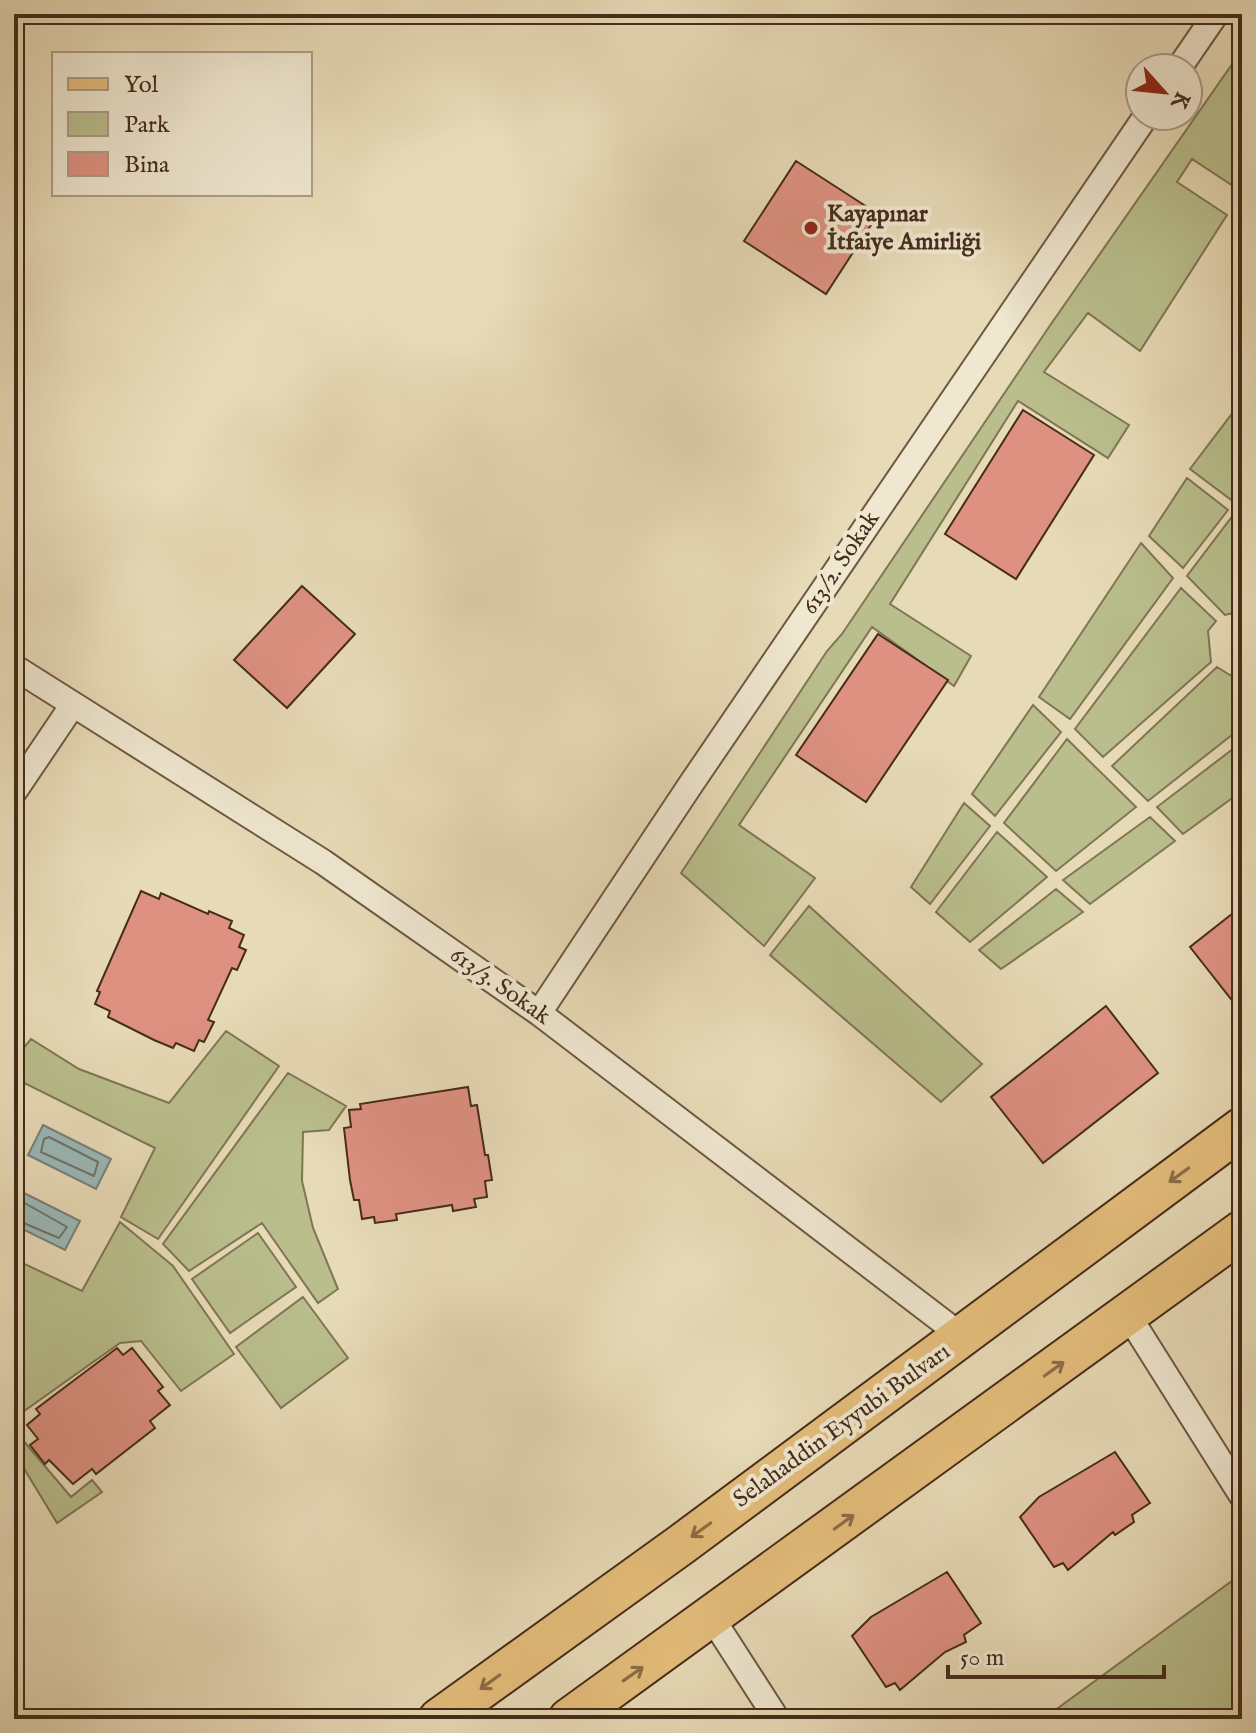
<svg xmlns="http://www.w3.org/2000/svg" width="1256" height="1733" font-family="'IM FELL English',serif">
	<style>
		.green { fill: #b9be8c; stroke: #807554; stroke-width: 2 }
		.water { fill: #9ab8b7; stroke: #788079; stroke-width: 2 }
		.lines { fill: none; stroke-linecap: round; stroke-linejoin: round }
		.shore { stroke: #707269; stroke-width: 2 }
		.building { fill: #de9181; stroke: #462c1b; stroke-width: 2 }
		.street-casing { stroke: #6e5842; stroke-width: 28 }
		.primary-casing { stroke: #462c1b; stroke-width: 44 }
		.street { stroke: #efe7d0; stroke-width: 24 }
		.primary { stroke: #e4bd7b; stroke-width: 40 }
		.oneway { stroke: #8d6d46 }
		.poi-dot { fill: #8f2418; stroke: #efe7d0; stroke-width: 3 }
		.labels { text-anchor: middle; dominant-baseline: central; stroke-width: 8; stroke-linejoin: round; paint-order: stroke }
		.poi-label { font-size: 24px; font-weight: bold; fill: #462c1b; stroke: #efe7d0; text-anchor: start }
		.street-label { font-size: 24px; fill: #462c1b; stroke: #efe7d0 }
	</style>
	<rect width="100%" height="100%" fill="#e7dab6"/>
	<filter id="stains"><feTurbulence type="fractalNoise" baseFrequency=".0025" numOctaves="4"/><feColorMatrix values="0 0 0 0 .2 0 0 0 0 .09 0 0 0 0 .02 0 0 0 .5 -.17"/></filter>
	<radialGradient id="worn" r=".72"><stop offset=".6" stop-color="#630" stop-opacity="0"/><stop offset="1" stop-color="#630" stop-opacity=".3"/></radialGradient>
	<!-- green -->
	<path class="green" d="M1242,50V192L1192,159L1177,182L1227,215L1140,351L1088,313L1044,372L1129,425L1108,458L1018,401L890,604L971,656L954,686L872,627L739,825L815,878L764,946L681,873L827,651L842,634L1051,324Z
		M1231,415L1242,423V491L1234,502L1190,469Z
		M1187,478L1228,510L1183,568L1149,536Z
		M1234,514L1242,520V611L1225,615L1187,576Z
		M1141,543L1173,578L1070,719L1039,697Z
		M1181,588L1216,621L1208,631L1211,662L1103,757L1075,729Z
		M1217,667L1230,675H1242V727L1148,801L1112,766Z
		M1033,705L1061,732L995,816L972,794Z
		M1067,739L1136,807L1056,871L1004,823Z
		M1242,742V791L1183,834L1157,807Z
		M964,803L990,826L930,904L911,887Z
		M1150,817L1175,841L1090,904L1063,880Z
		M997,832L1047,877L970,942L936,912Z
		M1056,889L1083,912L1001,969L979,950Z
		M809,906L982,1064L941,1102L770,955Z
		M226,1031L279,1066L158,1239L121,1217L155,1148L14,1078V1059L31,1039L79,1069L169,1103Z
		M288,1073L346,1106L329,1130L303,1132L302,1181L313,1228L338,1289L318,1303L262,1223L189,1271L163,1244Z
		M120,1222L173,1266L234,1354L181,1391L141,1341L120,1343L20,1414L22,1439L71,1497L92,1480L102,1492L57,1523L14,1452V1259L82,1291Z
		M258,1233L296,1287L230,1333L192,1279Z
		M303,1297L348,1358L281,1408L236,1347Z
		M1236,1578L1242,1587V1715L1237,1719H1043Z"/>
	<!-- water -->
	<path class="water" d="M43,1125L111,1159L96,1189L28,1155Z
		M14,1188L80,1221L65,1250L14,1225Z"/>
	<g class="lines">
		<!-- shore -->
		<path class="shore" d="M49,1137L98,1162L94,1176L41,1152L44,1139Z
			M14,1197L67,1227L59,1238L14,1219"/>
	</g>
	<!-- building -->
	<path class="building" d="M796,161L878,214L826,294L744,241Z
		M1023,410L1094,455L1016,579L945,534Z
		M302,586L355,634L287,708L234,660Z
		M878,634L948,680L866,802L796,755Z
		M141,891L159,899L161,893L208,914L209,911L232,921L229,928L244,935L239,947L246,950L237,970L232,968L208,1020L214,1022L204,1042L199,1040L194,1051L176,1043L173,1048L154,1040L108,1017L110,1011L95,1004L100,992L97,991Z
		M1242,906V1013L1190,947Z
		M1106,1006L1158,1073L1043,1163L991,1097Z
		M468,1087L471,1106L477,1105L485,1155H488L492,1180L485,1181L487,1197L474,1199L476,1207L453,1211L452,1205L396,1214L397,1220L375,1223L374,1217L362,1219L359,1200H354L350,1180L344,1128L351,1127L349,1110L361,1109L360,1104Z
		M117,1348L123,1355L132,1348L163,1387L158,1391L170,1405L150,1421L155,1428L96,1474L92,1469L73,1484L49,1460L45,1464L30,1445L38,1439L27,1425L40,1414L36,1409Z
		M1115,1452L1150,1503L1132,1515L1134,1522L1115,1535L1113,1532L1068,1570L1063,1563L1054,1567L1020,1517L1039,1497Z
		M947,1572L981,1623L964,1635L966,1642L945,1652L900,1690L895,1683L886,1687L852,1636L871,1617Z"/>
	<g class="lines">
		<!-- street casing -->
		<g class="street-casing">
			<path id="street" d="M1179,68L1216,14
				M14,667L323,862L539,1013L963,1337
				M14,792L72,706
				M539,1013L691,784L1146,116
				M1128,1315L1242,1496
				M712,1618L777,1719"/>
		</g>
		<!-- primary casing -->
		<g class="primary-casing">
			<path id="primary" d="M439,1719L682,1544L1242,1128
				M569,1719L1242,1231"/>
		</g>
		<!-- street -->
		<use href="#street" class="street"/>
		<!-- primary -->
		<use href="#primary" class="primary"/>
	</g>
	<!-- one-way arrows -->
	<defs><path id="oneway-shaft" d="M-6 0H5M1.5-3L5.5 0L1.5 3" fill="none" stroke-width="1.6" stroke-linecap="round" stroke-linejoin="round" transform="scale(2)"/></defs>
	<g class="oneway">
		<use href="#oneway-shaft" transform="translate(1179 1175) rotate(144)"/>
		<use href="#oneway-shaft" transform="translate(1054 1369) rotate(-36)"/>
		<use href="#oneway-shaft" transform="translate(844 1522) rotate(-36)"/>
		<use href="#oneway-shaft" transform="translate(701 1530) rotate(144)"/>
		<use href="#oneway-shaft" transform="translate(633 1674) rotate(-35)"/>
		<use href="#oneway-shaft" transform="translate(490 1682) rotate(144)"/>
	</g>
	<!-- markers -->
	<circle class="poi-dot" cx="811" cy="228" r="8"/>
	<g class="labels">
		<!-- poi labels -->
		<g class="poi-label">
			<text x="827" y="214">Kayapınar<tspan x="827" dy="28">İtfaiye Amirliği</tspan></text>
		</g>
		<!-- street labels -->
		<g class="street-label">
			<text transform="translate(841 563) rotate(-56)">613/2. Sokak</text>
			<text transform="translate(500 986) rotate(35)">613/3. Sokak</text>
			<text transform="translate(842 1426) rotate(-36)">Selahaddin Eyyubi Bulvarı</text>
		</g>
	</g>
	<!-- margin -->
	<rect width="1256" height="1733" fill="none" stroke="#e7dab6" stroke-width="48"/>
	<rect x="16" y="16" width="1224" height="1701" fill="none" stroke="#462c1b" stroke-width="4"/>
	<rect x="24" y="24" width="1208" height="1685" fill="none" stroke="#462c1b" stroke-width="2"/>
	<!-- legend -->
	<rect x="52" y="52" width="260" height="144" fill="#efe7d0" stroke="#ab9c88" stroke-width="2"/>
	<rect x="68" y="78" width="40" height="12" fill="#e4bd7b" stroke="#ab9c88" stroke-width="2"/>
	<text x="124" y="92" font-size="24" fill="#462c1b">Yol</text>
	<rect x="68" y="112" width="40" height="24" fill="#b9be8c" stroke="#ab9c88" stroke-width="2"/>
	<text x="124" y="132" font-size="24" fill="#462c1b">Park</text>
	<rect x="68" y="152" width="40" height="24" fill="#de9181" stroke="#ab9c88" stroke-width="2"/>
	<text x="124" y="172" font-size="24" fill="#462c1b">Bina</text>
	<!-- north arrow -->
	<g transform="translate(1164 92) rotate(117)"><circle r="38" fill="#efe7d0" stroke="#ab9c88" stroke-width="2"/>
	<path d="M0-6L14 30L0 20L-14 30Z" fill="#8f2418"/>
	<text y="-12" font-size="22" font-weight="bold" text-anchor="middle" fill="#462c1b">K</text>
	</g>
	<!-- scale -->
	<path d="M948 1665v12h216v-12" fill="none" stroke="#462c1b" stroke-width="4"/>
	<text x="960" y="1665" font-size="24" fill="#462c1b" stroke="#efe7d0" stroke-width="6" paint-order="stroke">50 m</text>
	<rect width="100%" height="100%" filter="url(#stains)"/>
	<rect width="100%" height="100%" fill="url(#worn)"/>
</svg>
